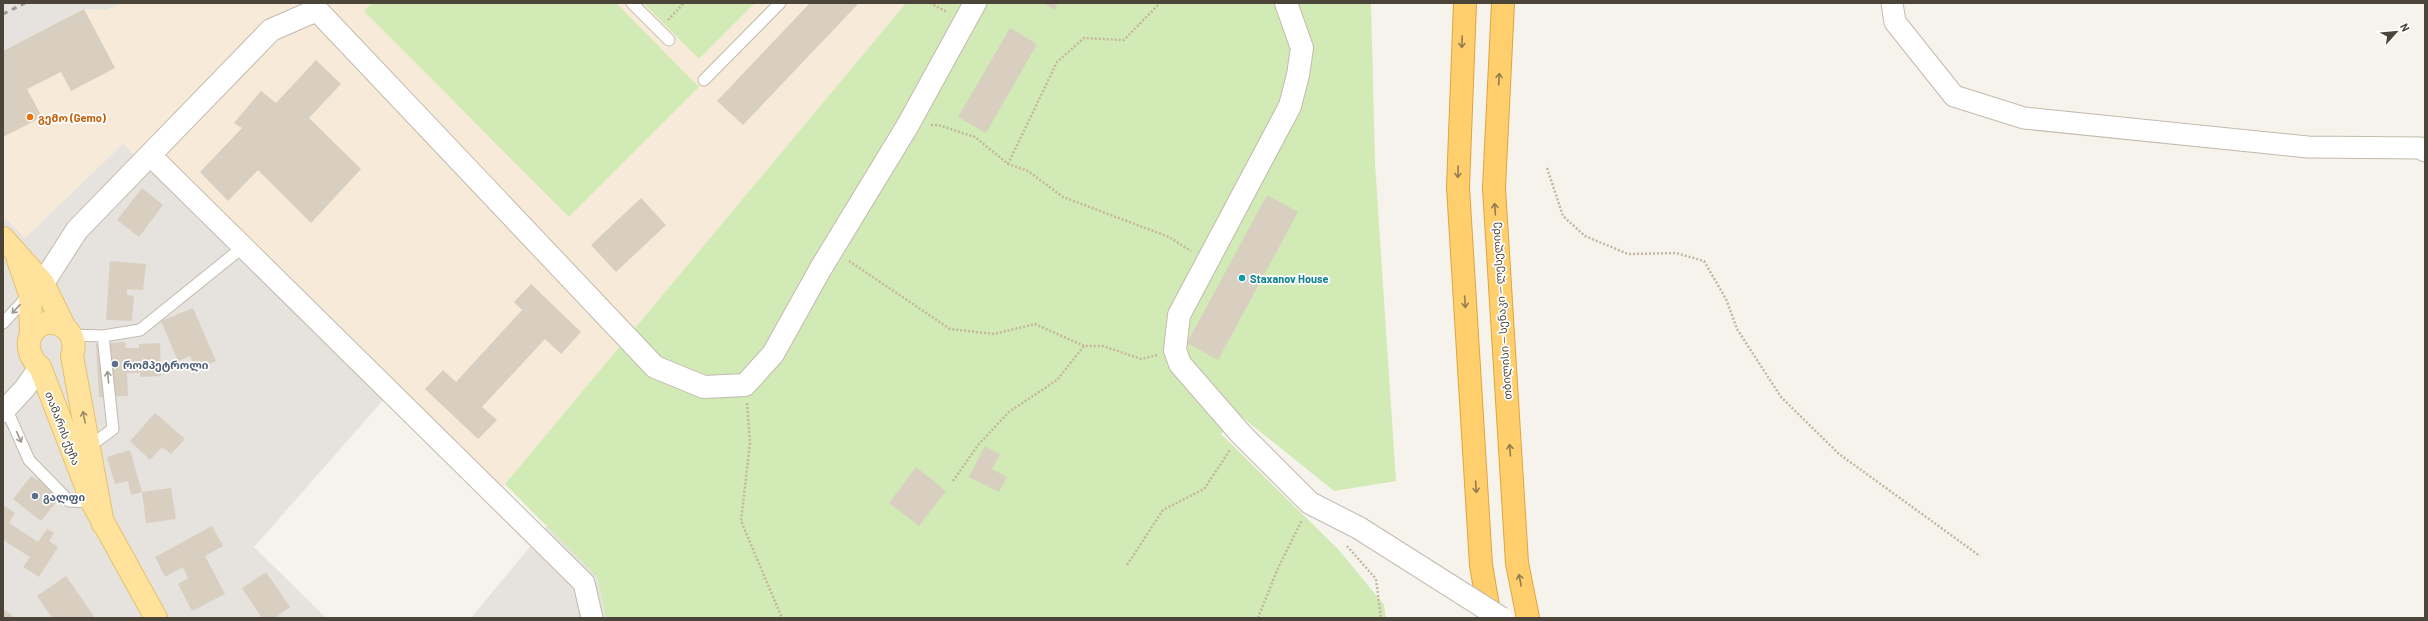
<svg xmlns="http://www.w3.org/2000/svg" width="2428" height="621" font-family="Barlow,'Noto Sans Georgian',sans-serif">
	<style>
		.commercial { fill: #f7ead8 }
		.industrial { fill: #e6e2dd }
		.green { fill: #d2eab5 }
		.building { fill: #d8cfc1 }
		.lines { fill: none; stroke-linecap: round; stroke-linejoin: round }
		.service-casing { stroke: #c2bbae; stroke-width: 13 }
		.minor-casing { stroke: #c2bbae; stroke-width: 23 }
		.tertiary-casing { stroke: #c2bbae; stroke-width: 24 }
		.primary-casing { stroke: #e6c16a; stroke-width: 24 }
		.motorway-casing { stroke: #e0a43c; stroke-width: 24 }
		.path { stroke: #c4b79f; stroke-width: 2.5; stroke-dasharray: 2 2; stroke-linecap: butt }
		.service { stroke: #fff; stroke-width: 11 }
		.minor { stroke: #fff; stroke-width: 21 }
		.tertiary { stroke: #fff; stroke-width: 22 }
		.primary { stroke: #ffe39c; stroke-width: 22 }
		.motorway { stroke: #ffcf6e; stroke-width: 22 }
		.rail { stroke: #9a9a9a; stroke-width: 3; stroke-dasharray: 5 5; stroke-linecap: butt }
		.tertiary-bridge-casing { stroke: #c2bbae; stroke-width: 24; stroke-linecap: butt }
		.tertiary-bridge { stroke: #fff; stroke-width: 22 }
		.oneway { stroke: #937c4e }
		.oneway2 { stroke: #9c9892 }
		.oneway3 { stroke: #9c8c66 }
		.food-dot { fill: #e8710a; stroke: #fff; stroke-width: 1.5 }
		.culture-dot { fill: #0f9aa8; stroke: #fff; stroke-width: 1.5 }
		.service-dot { fill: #5c6f8a; stroke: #fff; stroke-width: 1.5 }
		.labels { text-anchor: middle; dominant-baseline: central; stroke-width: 3.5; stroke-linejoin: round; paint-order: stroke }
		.food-label { font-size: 11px; font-weight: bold; fill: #c56008; stroke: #fff; text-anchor: start }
		.culture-label { font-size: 11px; font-weight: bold; fill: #0d838f; stroke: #fff; text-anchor: start }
		.street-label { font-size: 11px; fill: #4b4439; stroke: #fff }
		.service-label { font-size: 11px; font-weight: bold; fill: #4e5e75; stroke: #fff; text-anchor: start }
	</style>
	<rect width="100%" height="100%" fill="#f6f3ec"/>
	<!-- commercial -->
	<path class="commercial" d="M124,3H643L699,59L755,3H906L491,501L123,144L25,238L3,216V51L84,9L106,10Z"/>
	<!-- industrial -->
	<path class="industrial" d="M3,3H124L106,10L84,9L3,51Z
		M123,144L385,398L254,547L326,618H3V216L25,238Z
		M547,526L597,577L606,618H471Z"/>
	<!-- green -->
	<path class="green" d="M372,3H616L699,87L569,217L364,11Z
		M643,3H755L699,59Z
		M906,3H1371L1375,163L1396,481L1334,491L1242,417L1221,434L1339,550L1384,605L1386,618H606L597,577L505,484Z"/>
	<!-- building -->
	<path class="building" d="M810,3H859L743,125L717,101Z
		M1043,3H1058L1055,10Z
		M84,9L115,68L71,91L61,72L27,89L42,117L3,137V51Z
		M1010,28L1037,44L986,133L958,117Z
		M316,60L341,84L309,118L361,169L311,223L258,170L228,201L200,172L242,128L234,123L261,91L276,103Z
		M142,188L163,205L139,237L117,220Z
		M1267,195L1298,212L1218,360L1187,343Z
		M641,198L666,225L616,272L591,245Z
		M110,261L146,264L143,290L127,289V295L134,296L132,321L106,320Z
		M531,284L581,332L561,354L545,339L482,407L497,420L478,439L425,389L443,370L456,382L522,310L514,302Z
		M193,308L216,361L196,369L190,356L178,361L161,321Z
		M125,342L126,348H139V344L160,343L161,376L140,377V373H127L128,396L99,397L96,344Z
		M155,413L185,439L171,454L162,447L150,460L130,441Z
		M985,446L1000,454L992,469L1007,477L999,492L969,477Z
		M130,450L142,492L131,495L128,481L115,484L107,457Z
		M916,467L946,491L919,526L889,503Z
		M31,476L37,480L40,476L56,489L53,494L59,499L41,521L13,499Z
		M171,488L176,519L146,523L142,492Z
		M3,505L15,513L9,523L38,542L47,529L54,533L49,541L58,547L39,577L23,567L30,557L3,540Z
		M212,526L223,546L205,556L225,594L192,611L178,584L188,578L183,567L165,577L155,557Z
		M266,572L290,607L275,618H262L242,588Z
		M66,576L95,618H52L37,596Z
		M3,609L13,616L12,618H3Z"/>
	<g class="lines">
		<!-- service casing -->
		<g class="service-casing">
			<path id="service" d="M632,3L669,40
				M704,80L780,3
				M3,323L29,295
				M72,335L103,336L140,330L243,247
				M5,406L29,460L69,501L92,502
				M90,446L113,429L103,336"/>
		</g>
		<!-- minor casing -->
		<g class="minor-casing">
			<path id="minor" d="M1892,3L1895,22L1954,96L2024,118L2308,147L2421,148L2425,151
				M150,155L584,583L592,618
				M3,412L25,388L40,367"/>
		</g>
		<!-- tertiary casing -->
		<g class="tertiary-casing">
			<path id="tertiary" d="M1286,3L1302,48L1298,75L1290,106L1179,315L1175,350L1180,364L1241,434L1310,503L1359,528
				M43,283L77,230L271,30L317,10L655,367L704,387L745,385L773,354L821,268L908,125L975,3"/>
		</g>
		<!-- primary casing -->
		<g class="primary-casing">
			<path id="primary" d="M3,238L43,283L64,326
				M18,260L30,294L31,333
				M103,524L72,356C78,338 66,321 46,323C24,330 24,353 40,367L92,502L156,618"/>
		</g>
		<!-- motorway casing -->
		<g class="motorway-casing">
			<path id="motorway" d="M1465,3L1458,187L1481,565L1490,618
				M1503,3L1494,188L1517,563L1528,618"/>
		</g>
		<!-- path -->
		<path class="path" d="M930,3L947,12
			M668,20L684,3
			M931,125H938L975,137L1008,164L1028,171L1063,197L1169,237L1191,251
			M1008,164L1057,62L1084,38L1124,40L1160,3
			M1547,168L1563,216L1585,236L1628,254L1676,253L1704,261L1726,299L1737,329L1781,397L1839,454L1980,556
			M849,261L950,329L994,334L1035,324L1084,346
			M747,403L750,443L741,521L782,618
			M953,481L978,445L1009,412L1057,380L1084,346H1103L1141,359L1157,355
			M1347,546L1376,579L1381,618
			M1127,565L1163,510L1204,489L1230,450
			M1258,618L1278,568L1302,520"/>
		<!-- service -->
		<use href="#service" class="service"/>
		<!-- minor -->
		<use href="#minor" class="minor"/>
		<!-- tertiary -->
		<use href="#tertiary" class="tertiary"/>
		<!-- primary -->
		<use href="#primary" class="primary"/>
		<!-- motorway -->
		<use href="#motorway" class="motorway"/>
		<!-- rail -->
		<path class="rail" d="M3,14L25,3"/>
		<!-- tertiary-bridge casing -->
		<g class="tertiary-bridge-casing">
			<path id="tertiary-bridge" d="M1359,528L1501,618"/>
		</g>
		<!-- tertiary-bridge -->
		<use href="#tertiary-bridge" class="tertiary-bridge"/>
	</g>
	<!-- one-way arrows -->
	<defs><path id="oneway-shaft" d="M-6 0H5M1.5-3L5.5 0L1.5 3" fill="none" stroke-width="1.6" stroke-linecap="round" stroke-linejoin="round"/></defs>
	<g class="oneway">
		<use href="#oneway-shaft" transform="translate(1462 42) rotate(92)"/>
		<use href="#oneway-shaft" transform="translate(1499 79) rotate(-87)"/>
		<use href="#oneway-shaft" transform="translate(1458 172) rotate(92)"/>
		<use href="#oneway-shaft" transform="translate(1495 209) rotate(-94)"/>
		<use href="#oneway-shaft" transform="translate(1465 302) rotate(86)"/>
		<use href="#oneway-shaft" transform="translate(1510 450) rotate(-94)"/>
		<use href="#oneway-shaft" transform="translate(1476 487) rotate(86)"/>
		<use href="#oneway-shaft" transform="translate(1520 580) rotate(-101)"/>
	</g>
	<g class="oneway2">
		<use href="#oneway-shaft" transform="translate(16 309) rotate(133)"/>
		<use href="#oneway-shaft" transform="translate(108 377) rotate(-96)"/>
		<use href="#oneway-shaft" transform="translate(19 437) rotate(66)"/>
	</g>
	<use class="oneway3" href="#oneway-shaft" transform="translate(84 417) rotate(-101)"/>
	<!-- markers -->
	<circle class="food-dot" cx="30" cy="117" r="4"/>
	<circle class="culture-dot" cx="1242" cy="278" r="4"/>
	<g class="service-dot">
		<circle cx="115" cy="364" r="4"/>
		<circle cx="35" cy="496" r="4"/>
	</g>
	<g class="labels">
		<!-- food labels -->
		<g class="food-label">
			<text x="38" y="117">გემო (Gemo)</text>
		</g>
		<!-- culture labels -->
		<g class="culture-label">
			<text x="1250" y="278">Staxanov House</text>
		</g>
		<!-- street labels -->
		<g class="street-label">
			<text transform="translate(1501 311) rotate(-94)">თბილისი — სენაკი — ლესელიძე</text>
			<text transform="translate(63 428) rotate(69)">თამარის ქუჩა</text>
		</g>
		<!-- service labels -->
		<g class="service-label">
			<text x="123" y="364">რომპეტროლი</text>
			<text x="43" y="496">გალფი</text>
		</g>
	</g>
	<!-- border -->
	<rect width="2428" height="621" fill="none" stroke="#4b4439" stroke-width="8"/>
	<!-- north arrow -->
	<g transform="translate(2396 32) rotate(63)" stroke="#ffffff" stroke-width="3" paint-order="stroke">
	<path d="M0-3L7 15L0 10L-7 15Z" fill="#4b4439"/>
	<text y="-6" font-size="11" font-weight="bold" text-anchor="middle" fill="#4b4439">N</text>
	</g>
</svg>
